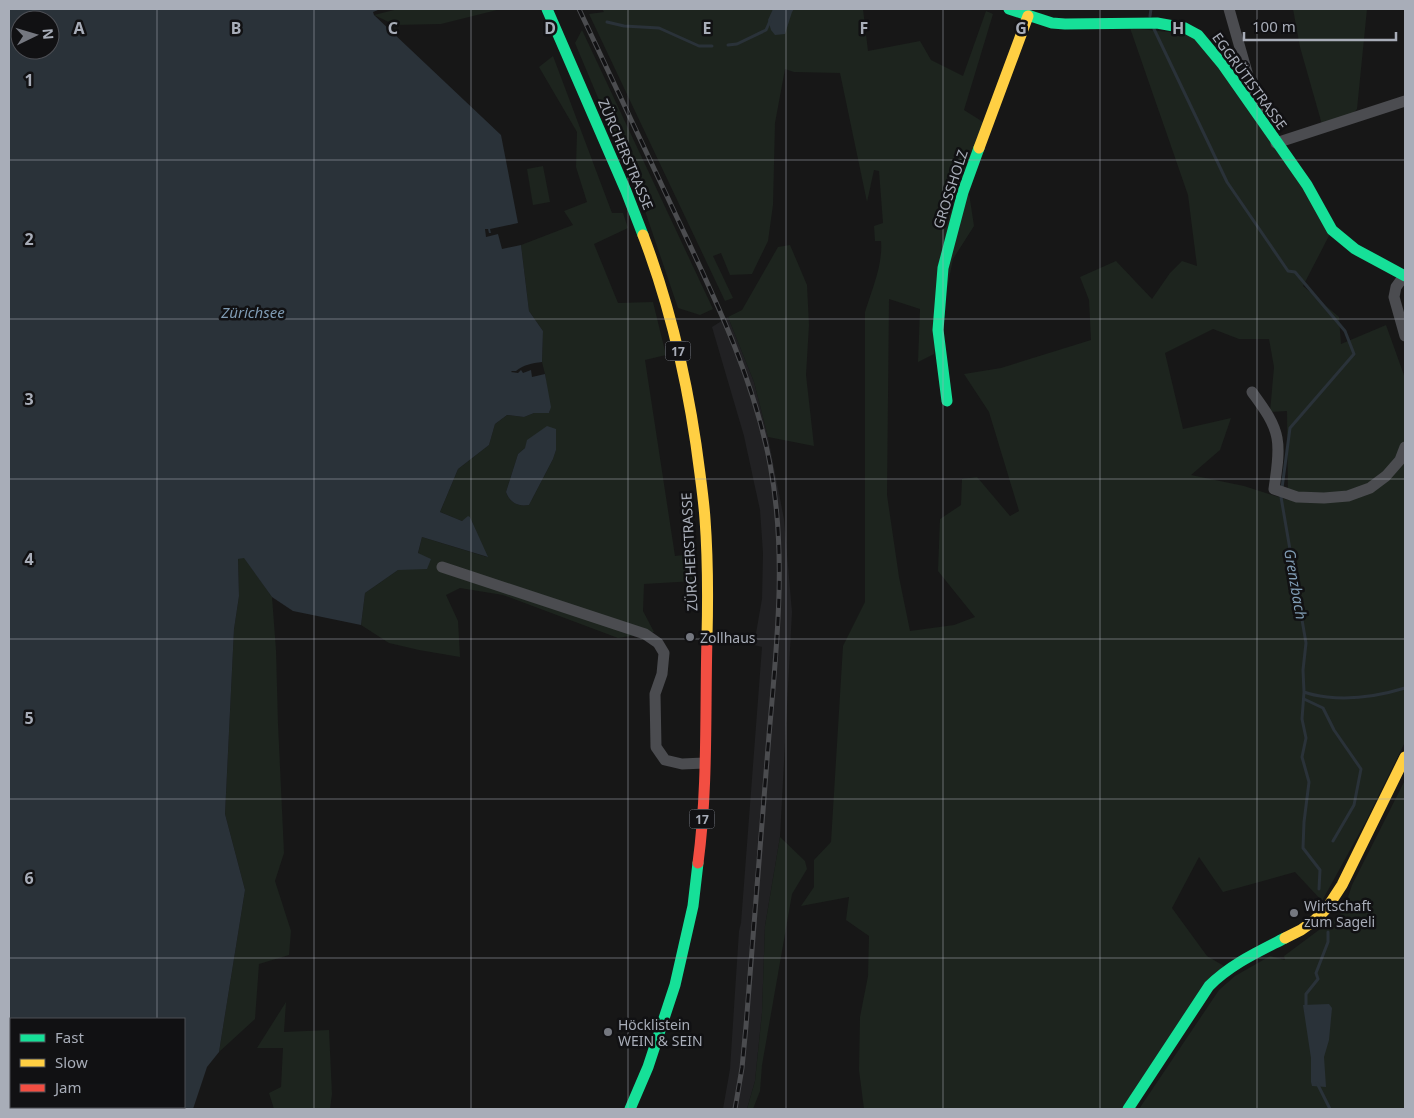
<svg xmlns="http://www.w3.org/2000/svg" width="1414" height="1118" font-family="'Noto Sans',sans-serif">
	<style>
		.built { fill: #212123 }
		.green { fill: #1d241e; fill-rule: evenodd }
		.water { fill: #2a3239; fill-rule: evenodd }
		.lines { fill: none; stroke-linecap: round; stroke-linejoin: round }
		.stream { stroke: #2a3239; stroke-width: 3 }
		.street { stroke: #4b4c50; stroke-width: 11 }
		.fast { stroke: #16e098; stroke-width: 11 }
		.slow { stroke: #ffcf43; stroke-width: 11 }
		.jam { stroke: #f24e42; stroke-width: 11 }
		.rail-casing { stroke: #4b4c4f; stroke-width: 5 }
		.rail { stroke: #111113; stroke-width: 3; stroke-dasharray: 9; stroke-linecap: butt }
		.grid { fill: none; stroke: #a8adb8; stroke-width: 1; stroke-opacity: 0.55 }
		.poi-dot { fill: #757880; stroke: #111113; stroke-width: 2 }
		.labels { text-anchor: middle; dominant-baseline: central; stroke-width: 5; stroke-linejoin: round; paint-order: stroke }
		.shield { fill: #111113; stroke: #7b7e86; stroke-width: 1 }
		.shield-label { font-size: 12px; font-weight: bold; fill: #a8adb8 }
		.street-label { font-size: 14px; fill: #a8adb8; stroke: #111113 }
		.poi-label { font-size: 14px; fill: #a8adb8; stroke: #111113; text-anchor: start }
		.water-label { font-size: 15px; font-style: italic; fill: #7f9bb3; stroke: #111113 }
		.grid-label { font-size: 16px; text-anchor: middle; font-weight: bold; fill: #a8adb8; stroke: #111113; stroke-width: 5; stroke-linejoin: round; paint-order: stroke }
	</style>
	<rect width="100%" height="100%" fill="#171717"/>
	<!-- built -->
	<path class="built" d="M728,317L754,382L768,437L784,519L792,612L780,837L765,926L762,1013L755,1081L747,1109H723L730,1069L739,931L741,923L762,647L754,645L762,599L763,553L760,510L744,436L712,327Z"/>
	<!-- green -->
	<path class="green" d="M398,9H501L441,24L395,25L374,15Z
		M602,9H863L868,51L920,41L931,60L963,76L986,11L993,14L964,110L991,127L969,193L974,226L953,259L934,354L918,362L920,309L889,299L887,495L899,577L910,631L954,625L975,617L938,571L940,519L961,505L962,479L977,477L1010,516L1019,511L989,412L964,374L1001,368L1091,340L1089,300L1080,277L1116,261L1152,299L1170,273L1182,261L1197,266L1188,195L1130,28L1198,35L1332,230L1303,286L1339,317L1341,344L1386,325L1405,378V742L1365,823L1322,901L1295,872L1223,892L1199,857L1172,908L1207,956L1224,966L1123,1109H864L859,1070L860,1017L868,976L869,936L846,920L849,897L801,906L814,887V860L831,842L843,646L865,602V312C872,289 883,265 881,241H875L874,226L883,223L879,171L874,170L867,202L840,73L794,72L785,69L775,123L773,205L768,241L752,274L730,275L721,253L713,256L733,298L725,301L589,14L604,12ZM1213,329L1239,339H1269L1274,367L1270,412L1287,411L1288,500L1244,486L1191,475L1220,450L1231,418L1183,429L1165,353Z
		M1293,9H1367L1357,109L1347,120L1323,128L1300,47Z
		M582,30L713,309L700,315L678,308L643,205L575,43Z
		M553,56L612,213H623L628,228L594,244L618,303L653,302L666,355L645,360L675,556L693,554L695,581L644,584L643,611L654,632L618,638L503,595L460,588L446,595L458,621L460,657L419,650L389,643L361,625L365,593L398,570L418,554L422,537L487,557L470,517L462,521L440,512L458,469L489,445L495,424L507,415L524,417L534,413L550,412L545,374L542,362L543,331L529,311L521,245L573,225L564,211L587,202L576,167L577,132L539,67ZM525,448L556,450L553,459L529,505C518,507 510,503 506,492L518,454Z
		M543,166L550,202L533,205L527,169Z
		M790,245L807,285L809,325L806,375L814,446L768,437L754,382L728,317L742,310L778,247Z
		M244,557L272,597L276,650L278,724L284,853L275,881L291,931L289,955L259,964L255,1019L219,1052L245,890L225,814L234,629L239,596L238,559Z
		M1405,780V1109H1139L1219,990L1235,976L1270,956L1285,960L1284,956L1343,912L1352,885Z
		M780,837L805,861L807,869L792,894L762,1065L760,1091L753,1109H747L755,1081L762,1013L765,926Z
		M286,1002L284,1032L329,1030L332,1094L330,1109H274L269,1093L281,1087L283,1048H257Z"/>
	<!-- water -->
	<path class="water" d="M9,9H378V10L373,12L374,15L501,135L518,223L490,229L491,233H489L488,229H485L486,237L498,234L502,249L521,245L529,311L543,331L542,362C532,363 523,365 516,371H512L511,372L518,373L521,370L523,373L531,370L532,377L545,374L551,407L549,413H534L524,417L507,415L495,424L489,445L458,469L440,512L462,521L468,516L470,517L488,557L422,537L418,553L431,559L427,569L398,570L365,593L361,625L293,611L272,597L244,558L238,559L239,596L234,629L225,814L245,890L219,1052L207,1067L193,1109H9ZM20,20H50V50H20ZM184,1019V1107H11V1019Z
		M773,9H794L792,12L785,34L775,35L771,30L768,20Z
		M547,426L556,429V450L553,459L529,505C518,507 510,503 506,492L518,454L525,448L527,440Z
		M1329,1004L1332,1008L1329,1040L1324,1057L1326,1087L1312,1086L1311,1082V1058L1303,1005Z"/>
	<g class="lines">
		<!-- stream -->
		<path class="stream" d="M1150,16L1151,9
			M607,22L624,26L659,28L699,46H712
			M1154,29L1227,182L1288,271L1295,272L1345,331L1354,354L1290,428L1282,488
			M728,45L737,44L766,30L770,21
			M1281,497L1306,643L1303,670L1304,692C1312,695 1319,696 1327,697C1354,700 1379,696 1405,688
			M1304,692L1302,719L1306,738L1302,757L1309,782L1304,822L1303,848L1320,870L1319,889
			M1304,699L1323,708L1334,730L1361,769L1354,805L1333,841
			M1306,1008V994L1318,979L1316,973L1328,942V932
			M1317,1083L1330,1109"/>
		<!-- street -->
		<path class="street" d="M1229,9L1258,111
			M1276,143L1405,101
			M1404,276L1396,287L1394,297L1405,336
			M1252,392C1262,406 1274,421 1277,438C1280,454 1276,473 1274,489L1297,497L1324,498L1348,496L1370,488L1386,476L1400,460L1405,447
			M442,567L645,634L658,643L664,653L662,674L655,694L656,747L665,760L682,764L704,763"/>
		<!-- fast -->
		<path class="fast" d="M547,9L626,191L643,235
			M1009,9L1052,23L1065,24L1157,23L1185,28L1198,35L1223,65L1307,185L1332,230L1355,249L1405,276
			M947,401L938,330L943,268L963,192L979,148
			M630,1109L648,1067L675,985L693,906L698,863
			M1128,1109L1209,986C1231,964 1258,952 1285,938"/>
		<!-- slow -->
		<path class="slow" d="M979,148L1028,16
			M643,235C672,311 690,393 700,474C702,489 704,504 705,519C708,559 708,598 707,637
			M1285,938L1301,930L1315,920L1327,908L1342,885L1405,757"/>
		<!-- jam -->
		<path class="jam" d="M698,863C708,788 705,712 707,637"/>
		<!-- rail casing -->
		<g class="rail-casing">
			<path id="rail" d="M579,9C613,81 647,153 681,226C717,303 754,380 770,464C787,554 777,644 769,735C761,832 753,929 746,1026L742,1068L735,1109"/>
		</g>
		<!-- rail -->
		<use href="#rail" class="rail"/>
	</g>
	<!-- grid -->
	<path class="grid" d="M157,9V1019M314,9V1109M471,9V1109M628,9V1109M786,9V1109M943,9V1109M1100,9V1109M1257,9V1109M9,160H1405M9,319H1405M9,479H1405M9,639H1405M9,799H1405M9,958H1405M157,1107V1109"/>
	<!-- markers -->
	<g class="poi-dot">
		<circle cx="690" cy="637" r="5"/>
		<circle cx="1294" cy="913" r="5"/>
		<circle cx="608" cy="1032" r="5"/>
	</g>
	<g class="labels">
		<!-- shield labels -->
		<g class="shield">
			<rect x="665.5" y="341.5" width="25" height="19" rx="4"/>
			<rect x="689.5" y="809.5" width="25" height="19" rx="4"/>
		</g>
		<g class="shield-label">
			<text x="678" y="351">17</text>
			<text x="702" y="819">17</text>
		</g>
		<!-- street labels -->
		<g class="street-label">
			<text transform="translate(1250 81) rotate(54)">EGGRÜTISTRASSE</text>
			<text transform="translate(626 154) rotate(67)">ZÜRCHERSTRASSE</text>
			<text transform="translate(950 189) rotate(-72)">GROSSHOLZ</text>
			<text transform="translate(689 552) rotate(-93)">ZÜRCHERSTRASSE</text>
		</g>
		<!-- poi labels -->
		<g class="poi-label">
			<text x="700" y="637">Zollhaus</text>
			<text x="1304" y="905">Wirtschaft<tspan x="1304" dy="16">zum Sageli</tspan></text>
			<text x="618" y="1024">Höcklistein<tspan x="618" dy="16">WEIN &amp; SEIN</tspan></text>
		</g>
		<!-- water labels -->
		<g class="water-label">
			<text x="253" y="312">Zürichsee</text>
			<text transform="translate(1296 584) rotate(80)">Grenzbach</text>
		</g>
	</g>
	<g class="grid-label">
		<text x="79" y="34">A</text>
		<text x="236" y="34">B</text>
		<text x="393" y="34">C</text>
		<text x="550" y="34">D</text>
		<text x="707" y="34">E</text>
		<text x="864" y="34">F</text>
		<text x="1021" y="34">G</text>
		<text x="1178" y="34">H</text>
		<text x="29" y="86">1</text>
		<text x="29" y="245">2</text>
		<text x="29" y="405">3</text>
		<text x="29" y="565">4</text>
		<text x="29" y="724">5</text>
		<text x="29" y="884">6</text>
	</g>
	<!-- border -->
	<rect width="1414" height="1118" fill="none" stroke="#a8adb8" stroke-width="20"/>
	<!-- legend -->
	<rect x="10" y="1018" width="175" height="90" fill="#111113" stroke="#4d4f55"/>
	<rect x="20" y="1034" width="25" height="8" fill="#16e098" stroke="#4d4f55"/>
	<text x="55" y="1043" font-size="15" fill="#a8adb8">Fast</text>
	<rect x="20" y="1059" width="25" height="8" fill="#ffcf43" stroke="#4d4f55"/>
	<text x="55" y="1068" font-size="15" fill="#a8adb8">Slow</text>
	<rect x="20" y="1084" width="25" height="8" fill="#f24e42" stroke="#4d4f55"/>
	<text x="55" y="1093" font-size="15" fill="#a8adb8">Jam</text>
	<!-- north arrow -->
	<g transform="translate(35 35) rotate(85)"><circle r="24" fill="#111113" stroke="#4d4f55"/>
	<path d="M0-4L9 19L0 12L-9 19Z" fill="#757880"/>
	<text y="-8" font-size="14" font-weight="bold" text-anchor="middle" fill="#a8adb8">N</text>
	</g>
	<!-- scale -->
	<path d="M1244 32v8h152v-8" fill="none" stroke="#a8adb8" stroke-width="2.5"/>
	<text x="1252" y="32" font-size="15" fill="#a8adb8" stroke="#111113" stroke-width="4" paint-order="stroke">100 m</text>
</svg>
